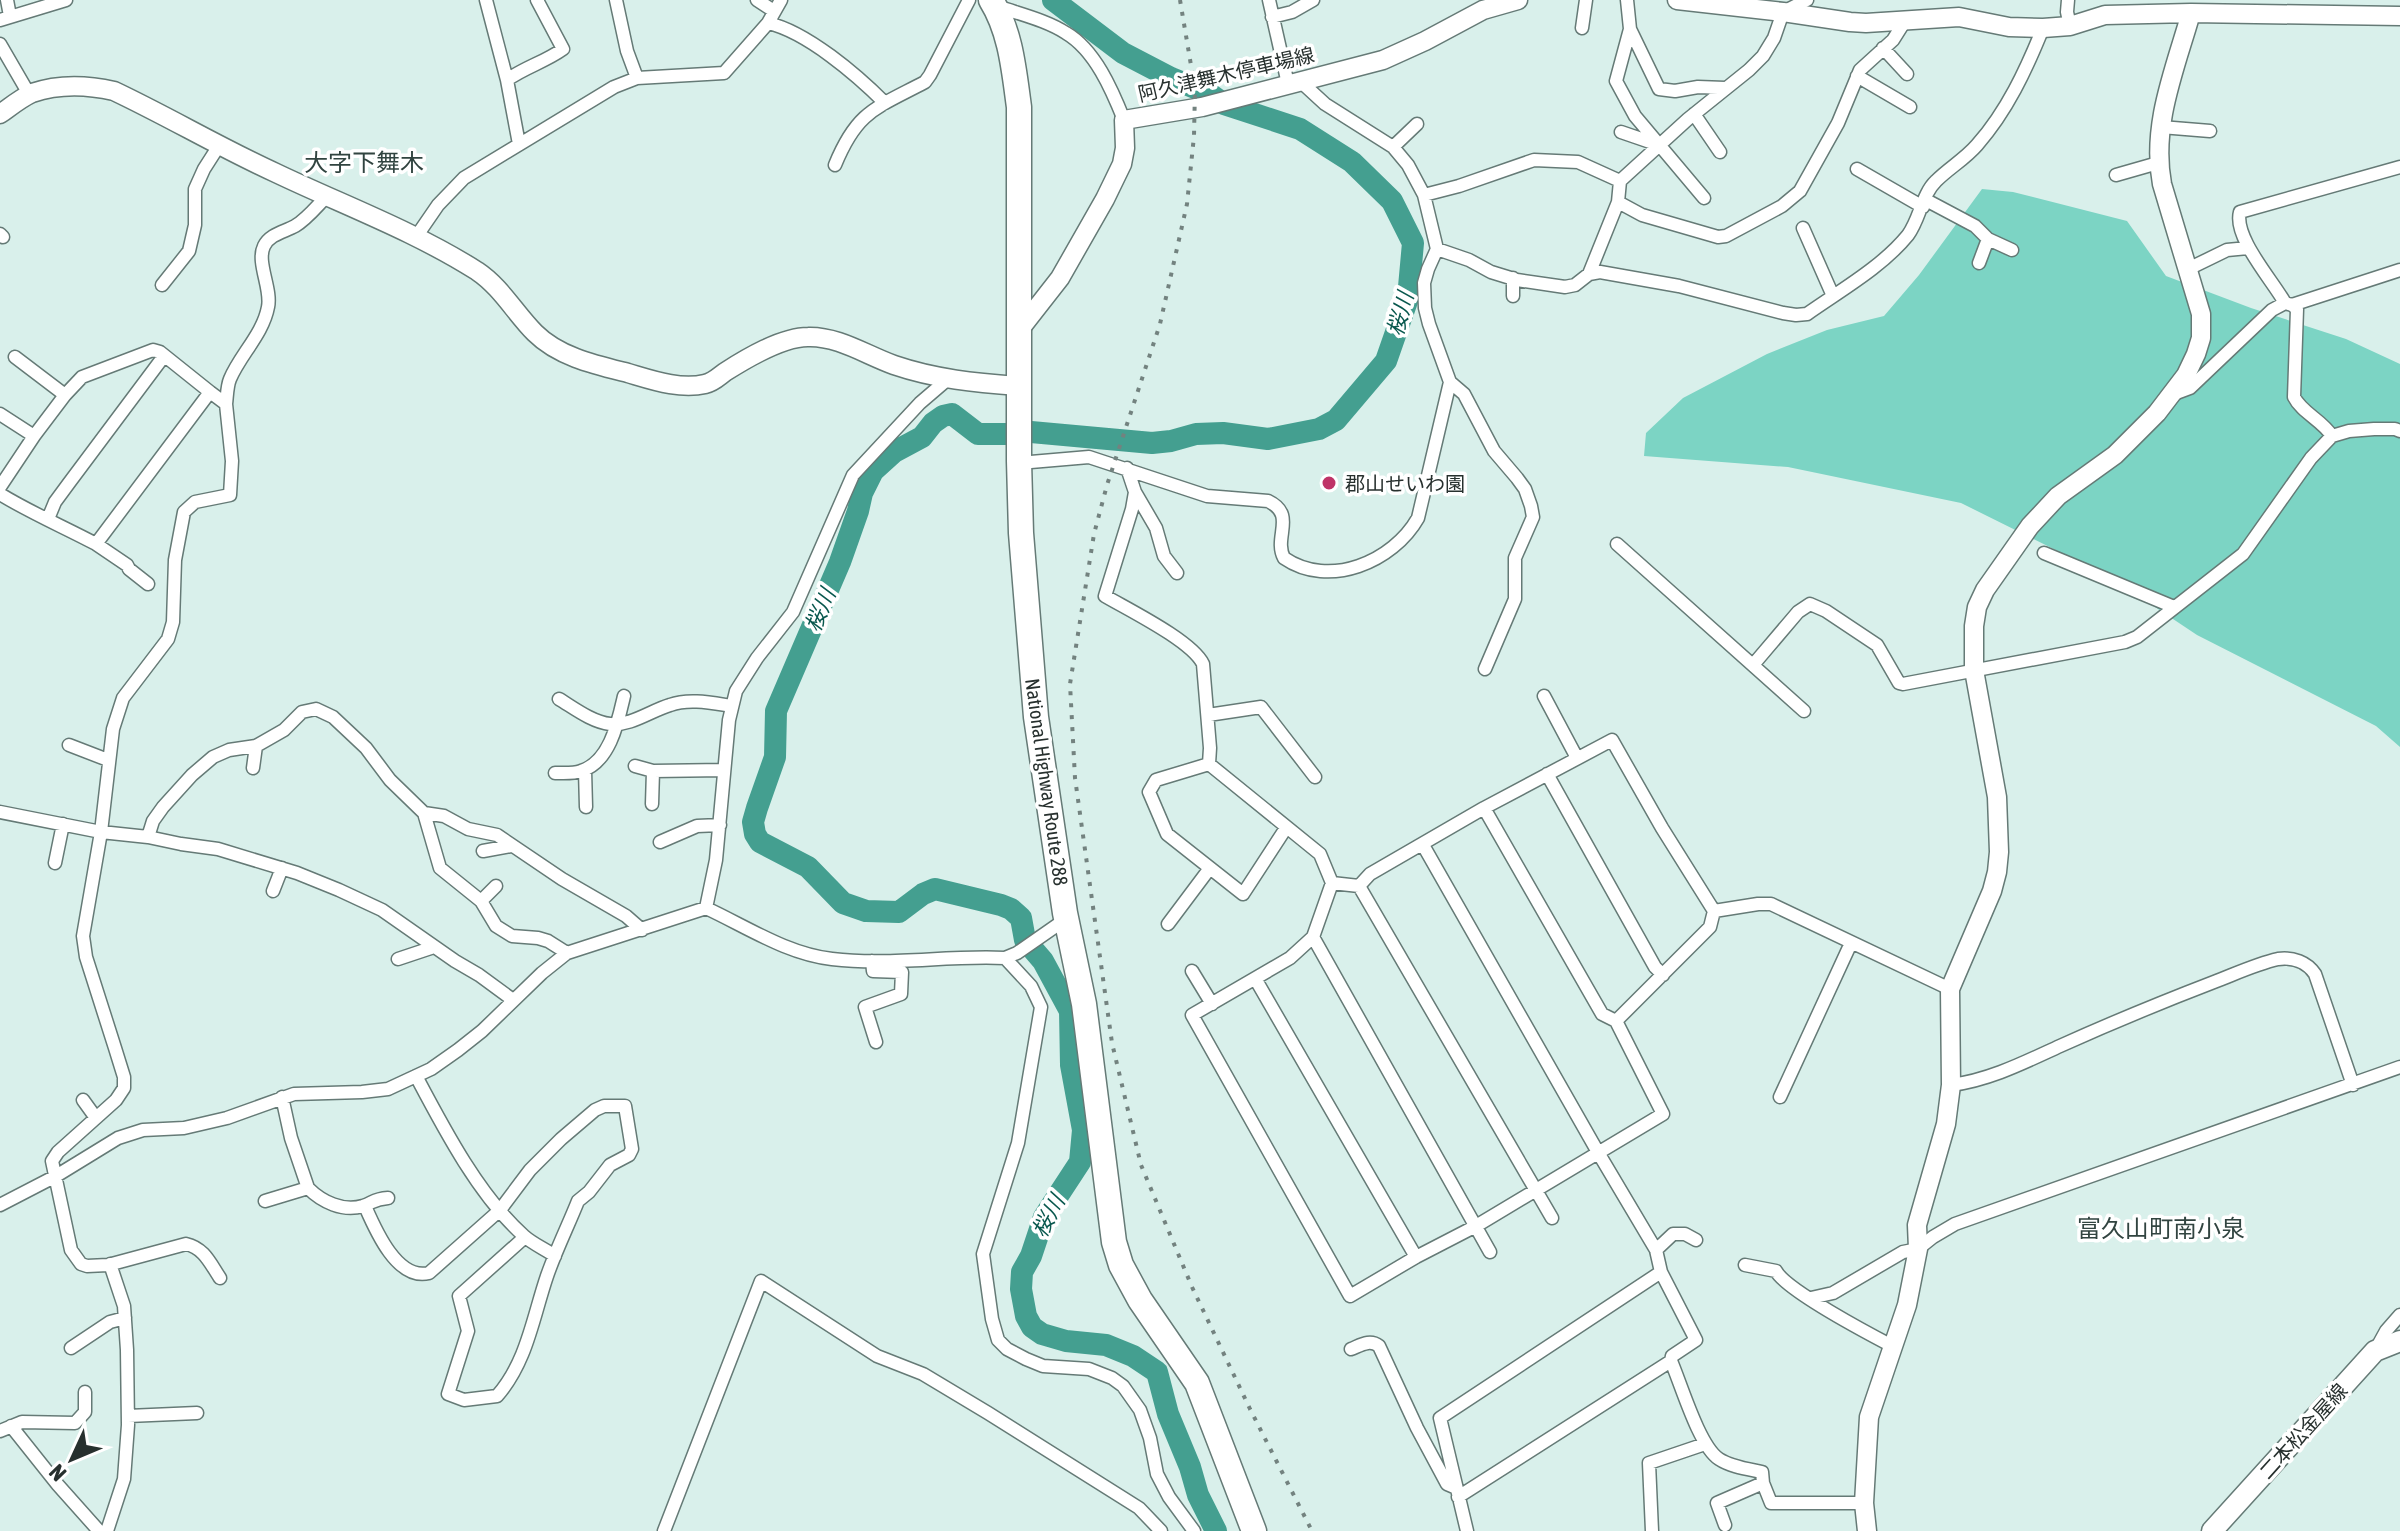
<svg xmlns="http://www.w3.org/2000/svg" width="2400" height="1531" font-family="'Asap Condensed','Noto Sans JP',sans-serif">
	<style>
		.green { fill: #7cd4c4 }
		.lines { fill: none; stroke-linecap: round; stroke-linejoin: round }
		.river { stroke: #449f90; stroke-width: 22 }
		.street-casing { stroke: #657a76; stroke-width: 15 }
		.secondary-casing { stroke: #657a76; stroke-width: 21 }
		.primary-casing { stroke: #657a76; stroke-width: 23 }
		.highway-casing { stroke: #657a76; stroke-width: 27 }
		.street { stroke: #fff; stroke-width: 12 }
		.secondary { stroke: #fff; stroke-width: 18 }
		.primary { stroke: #fff; stroke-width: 20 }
		.highway { stroke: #fff; stroke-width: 24 }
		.rail { stroke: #73827f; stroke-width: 4; stroke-dasharray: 4 8; stroke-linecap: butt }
		.poi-dot { fill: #bf3367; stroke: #fff; stroke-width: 3 }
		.labels { text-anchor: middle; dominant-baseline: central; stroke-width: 7; stroke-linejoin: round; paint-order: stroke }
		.street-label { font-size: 20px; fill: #27302e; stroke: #fff }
		.poi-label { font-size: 20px; fill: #27302e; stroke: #fff; text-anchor: start }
		.water-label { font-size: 22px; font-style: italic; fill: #09584e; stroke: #fff }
		.quarter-label { font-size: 24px; fill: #314440; stroke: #fff }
	</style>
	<rect width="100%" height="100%" fill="#d9f0eb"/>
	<!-- green -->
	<path class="green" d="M1982,189L2013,192L2127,221L2166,276L2251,308L2346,339L2400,364V747L2376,726L2197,635L2110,577L1961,503L1788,467L1644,456L1646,433L1683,398L1767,354L1827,330L1884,316L1919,275Z"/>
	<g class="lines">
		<!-- river -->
		<path class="river" d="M1053,0L1123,53L1171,78L1210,94L1224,104L1300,129L1352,162L1392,201L1413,243L1408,298L1386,361L1336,420L1319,429L1268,439L1223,433L1196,434L1171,441L1152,443L1020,431L1007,434H978L952,414L943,416L933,423L922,437L894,452L873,471L862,493L858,511L840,562L776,711L775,757L757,808L753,822L755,834L760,842L808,867L843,903L866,911L899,912L923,894L935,889L1001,905L1011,909L1021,918L1025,940L1043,961L1070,1011L1071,1065L1083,1130L1080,1162L1044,1217L1031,1256L1022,1272L1021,1289L1026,1316L1032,1327L1042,1334L1066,1341L1106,1345L1133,1356L1157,1372L1168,1414L1190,1467L1198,1495L1216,1531"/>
		<!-- street casing -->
		<g class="street-casing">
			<path id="street" d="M7,0L10,16
				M486,0L507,80L519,144
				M616,0L627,51L637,78
				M757,0L774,11
				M1269,0L1288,84
				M1627,0L1630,29L1616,81L1635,116L1704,198
				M2068,0L2067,12L2070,26
				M997,6C1019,14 1046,20 1066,33C1095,50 1112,90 1124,120
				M1272,17L1292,12L1313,0
				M0,20L66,0
				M768,23L781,0
				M1582,28L1586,0
				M1630,29L1659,89L1675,91L1698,87L1725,88
				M0,44L29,94
				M1883,48L1907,74
				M1857,76L1910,107
				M507,80C525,67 545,62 563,49L537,0
				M1300,81L1325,104L1393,147L1408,165L1424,195L1437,249L1428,269L1424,283L1425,308L1429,324L1450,382L1464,394L1494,451L1517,478L1525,489L1531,506L1533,517L1515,558V599L1485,669
				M1694,114L1720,152
				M2161,127L2210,131
				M1621,132L1656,144
				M1393,147L1417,124
				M835,165C857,111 876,108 925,82L930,75L969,0
				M1857,169L1923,207
				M2116,175L2158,163
				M1424,195L1459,186L1534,160L1578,162L1620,181
				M1926,200L1975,226L1988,239L2012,250
				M1618,202L1642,215L1718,237L1726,236L1782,206L1800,191L1838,123L1860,70L1893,40L1905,21
				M1803,228L1833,296
				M0,234L3,237
				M416,237L438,205L464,178L614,87L637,78L724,73L768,23C807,32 857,75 885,103
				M1437,249L1469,260L1491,272L1517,280L1565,287L1575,285L1589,274L1600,272L1679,286L1783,313L1796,315L1807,314C1841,290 1882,267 1908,235C1920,219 1922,194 1936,181C1949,168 1965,159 1977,145C2007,111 2026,70 2043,28
				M1979,263L1988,239
				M2188,269L2227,250L2248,248
				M1589,274L1618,202L1620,181L1688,119L1749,70L1763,56L1774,38L1783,12L1807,0
				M162,285L189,251L195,225V189L204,169L220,144
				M1513,296V278
				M2292,305L2400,270
				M15,357L65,395
				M210,392L226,404L232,461L230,495L195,502L184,512L175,560L173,622L168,639L123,698L113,729L101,832L83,936L86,957L115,1048L124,1077V1088L116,1100L58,1152L52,1161L71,1250L81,1264L87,1266L108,1265L186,1244C204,1248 210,1263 220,1278
				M2174,394L2190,388L2272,310L2285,303
				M226,404C227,396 227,386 230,379C240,355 263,334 268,307C272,289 256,262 264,246C270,234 284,232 295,226C307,219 317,206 327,196
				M0,414L34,436
				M2332,436C2322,420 2302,413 2294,397L2297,309L2292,305L2285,303C2273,281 2233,237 2240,212L2400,167
				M1019,463L1089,457L1207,496L1268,501C1297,515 1273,537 1284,558C1329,589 1393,562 1418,518L1450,382
				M1127,468L1135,492L1132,509L1105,596C1129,610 1192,641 1203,664L1210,748L1209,764L1320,854L1332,883
				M0,487L34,436L65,395L82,377L153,350L160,352L210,392L96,544C64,527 31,513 0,494
				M1135,492L1156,528L1164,556L1177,573
				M48,519L55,502L69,483L164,356
				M96,544L127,565L129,569L148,584
				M1617,544L1804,711
				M2044,553L2174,607
				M1753,665L1798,612L1810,604L1826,611L1877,645L1899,683L1903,684L2125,642L2137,637L2243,554L2311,458L2332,436L2349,431L2374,429H2395L2400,431
				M1544,696L1577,758
				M559,699C574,708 592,722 610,724C631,726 650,711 670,705C689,698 712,703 732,706
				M1208,715L1261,707L1315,777
				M1612,740L1662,828L1714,911L1710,927L1616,1021L1663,1114L1476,1226L1416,1257L1350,1296L1192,1015L1290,958L1313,937L1332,883L1359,886L1370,874L1484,808Z
				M69,745L108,760
				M1209,764L1156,780L1149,792L1167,834L1243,894L1286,828
				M635,766L653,771L724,770
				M253,768L256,746
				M585,770L586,807
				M555,773C563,773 573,774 581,771C610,762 618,722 624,696
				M1547,774L1655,967L1663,975
				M652,804L653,771
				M1484,808L1602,1014L1616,1021
				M0,812L101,832L148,837L181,844L218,849L297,873L339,890L382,910L455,961L479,975L513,1000
				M424,813L444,816L468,829L497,835L562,879L626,916L642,930
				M148,837L153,821L163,807L192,775L213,757L229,750L256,746L284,730L302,712L316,709L333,717L366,748L390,780L424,813L440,868L481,901L496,926L512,936L538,938L548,941L567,953
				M660,842L697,826L720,825
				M1423,845L1599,1154L1656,1250L1661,1272L1440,1418L1467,1531
				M483,851L511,846
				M55,863L63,824
				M1359,886L1552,1218
				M273,891L282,868
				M481,901L496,886
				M706,908L716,860L729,720L736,691L757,658L793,612L853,475L920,403L948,379
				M1714,911L1758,904H1771L1950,989
				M1168,924L1210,868
				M1313,937L1490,1252
				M1005,958L1031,986L1041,1007L1018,1143L983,1254L992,1319L998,1340L1007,1349L1026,1359L1043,1366L1089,1369L1112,1378L1123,1386L1140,1410L1150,1438L1157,1474L1169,1497L1194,1531
				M398,959L434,947
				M872,961L873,971L902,972L901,994L865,1007L876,1042
				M1192,971L1212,1004
				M1256,980L1416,1257
				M416,1076C444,1129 479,1196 524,1236C533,1244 545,1249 555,1256
				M1951,1085C1990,1080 2025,1062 2060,1046C2111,1023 2162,1002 2214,982C2235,974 2256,964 2278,959C2293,957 2307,962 2315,974L2353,1085
				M282,1097L291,1138L308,1188C322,1202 343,1212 363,1206C374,1202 374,1199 388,1198
				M1780,1097L1851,943
				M83,1100L96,1118
				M265,1201L308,1188
				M0,1205L56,1176L118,1138L143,1130L184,1128L227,1118L294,1094L362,1092L388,1089L431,1069L458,1050L482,1031L542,973L567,953L706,908C747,927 787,954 832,959C890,966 948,955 1005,958L1017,953L1066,919
				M365,1206C375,1229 397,1281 429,1273L500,1210L530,1170L561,1139L595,1110L604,1106H625L632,1149L629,1155L610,1165L589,1192L578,1201C568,1226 556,1250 547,1276C533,1317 527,1362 497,1396L464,1400L448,1394L468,1331L459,1296L525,1237
				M1656,1250L1673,1234H1685L1696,1240
				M1745,1265L1776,1271C1786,1290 1871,1335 1894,1347
				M1661,1272L1696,1340L1672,1356L1671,1361
				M1811,1298L1833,1293L1903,1252L1918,1249L1933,1237L1955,1224L2400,1067
				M71,1348L110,1322L125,1318
				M1351,1349C1361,1345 1370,1339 1379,1346L1417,1428L1447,1484L1454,1487
				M2375,1351L2386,1331L2400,1315
				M128,1416L197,1413
				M11,1426L58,1485L99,1531
				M0,1431L22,1422L75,1423L85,1412V1392
				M1458,1497L1671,1361C1681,1384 1699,1446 1719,1459C1731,1467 1748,1469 1762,1472L1763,1483
				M1725,1525L1717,1503L1763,1483L1771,1503H1864
				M107,1531L124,1479L128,1425L127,1350L124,1306L110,1264
				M664,1531L761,1281L877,1356L923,1374L988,1413L1139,1508L1161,1531
				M1652,1531L1649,1463L1705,1444"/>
		</g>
		<!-- secondary casing -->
		<g class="secondary-casing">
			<path id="secondary" d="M1677,0L1783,12L1850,22L1866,23L1959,17L2009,27L2043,28L2070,26L2105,15L2191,13L2400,16
				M0,114C10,107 21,98 32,93C58,84 88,85 114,91C169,117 221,148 276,173C343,205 414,231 477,271C501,287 515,313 535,333C559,357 596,365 628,373C652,380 680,390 705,384C714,382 718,377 725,372C747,358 782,337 808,337C838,336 866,355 894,365C935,379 976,383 1019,386
				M1017,333L1060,278L1105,199L1122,164L1125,148L1124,120L1202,107L1383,60L1425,41L1483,10L1518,0
				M1867,1531L1864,1503L1869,1417L1907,1305L1918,1249L1917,1225L1946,1124L1951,1085L1950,989L1992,891L1997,872L1999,852L1997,797L1974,670V626L1977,607L1985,590L2030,526L2058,496L2115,455L2157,413L2186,375L2196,354L2201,338V314L2162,184C2151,125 2175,69 2191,13"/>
		</g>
		<!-- primary casing -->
		<g class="primary-casing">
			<path id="primary" d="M2212,1531L2375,1351L2400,1341"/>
		</g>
		<!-- highway casing -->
		<g class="highway-casing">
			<path id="highway" d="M991,0C1011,32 1014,71 1019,107V461L1021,533L1036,717L1065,913L1084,1004L1114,1242L1121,1265L1140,1300L1197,1383L1254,1531"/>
		</g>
		<!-- street -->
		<use href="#street" class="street"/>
		<!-- secondary -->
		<use href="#secondary" class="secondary"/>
		<!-- primary -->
		<use href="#primary" class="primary"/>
		<!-- highway -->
		<use href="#highway" class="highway"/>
		<!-- rail -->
		<path class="rail" d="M1180,0L1195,89L1194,136L1187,204L1160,324L1107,485L1094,534L1070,684L1075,778L1112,1043L1141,1165L1192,1287L1250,1409L1312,1531"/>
	</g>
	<!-- markers -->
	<circle class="poi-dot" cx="1329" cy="483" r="8"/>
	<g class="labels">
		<!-- street labels -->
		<g class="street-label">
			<text transform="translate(1226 74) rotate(-13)">阿久津舞木停車場線</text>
			<text transform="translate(1047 782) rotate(82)">National Highway Route 288</text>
			<text transform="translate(2303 1431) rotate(-48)">二本松金屋線</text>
		</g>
		<!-- poi labels -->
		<g class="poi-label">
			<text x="1345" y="483">郡山せいわ園</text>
		</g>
		<!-- water labels -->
		<g class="water-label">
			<text transform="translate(1400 314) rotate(-75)">桜川</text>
			<text transform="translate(820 610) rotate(-67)">桜川</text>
			<text transform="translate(1048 1216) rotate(-62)">桜川</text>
		</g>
		<!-- quarter labels -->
		<g class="quarter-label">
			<text x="364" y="162">大字下舞木</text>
			<text x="2161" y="1228">富久山町南小泉</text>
		</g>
	</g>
	<!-- north arrow -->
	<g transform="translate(72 1459) rotate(226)" stroke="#ffffff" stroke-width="6" paint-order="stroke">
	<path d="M0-6L14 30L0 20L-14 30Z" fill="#27302e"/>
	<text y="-12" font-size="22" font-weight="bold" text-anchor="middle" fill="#27302e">N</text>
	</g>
</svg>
